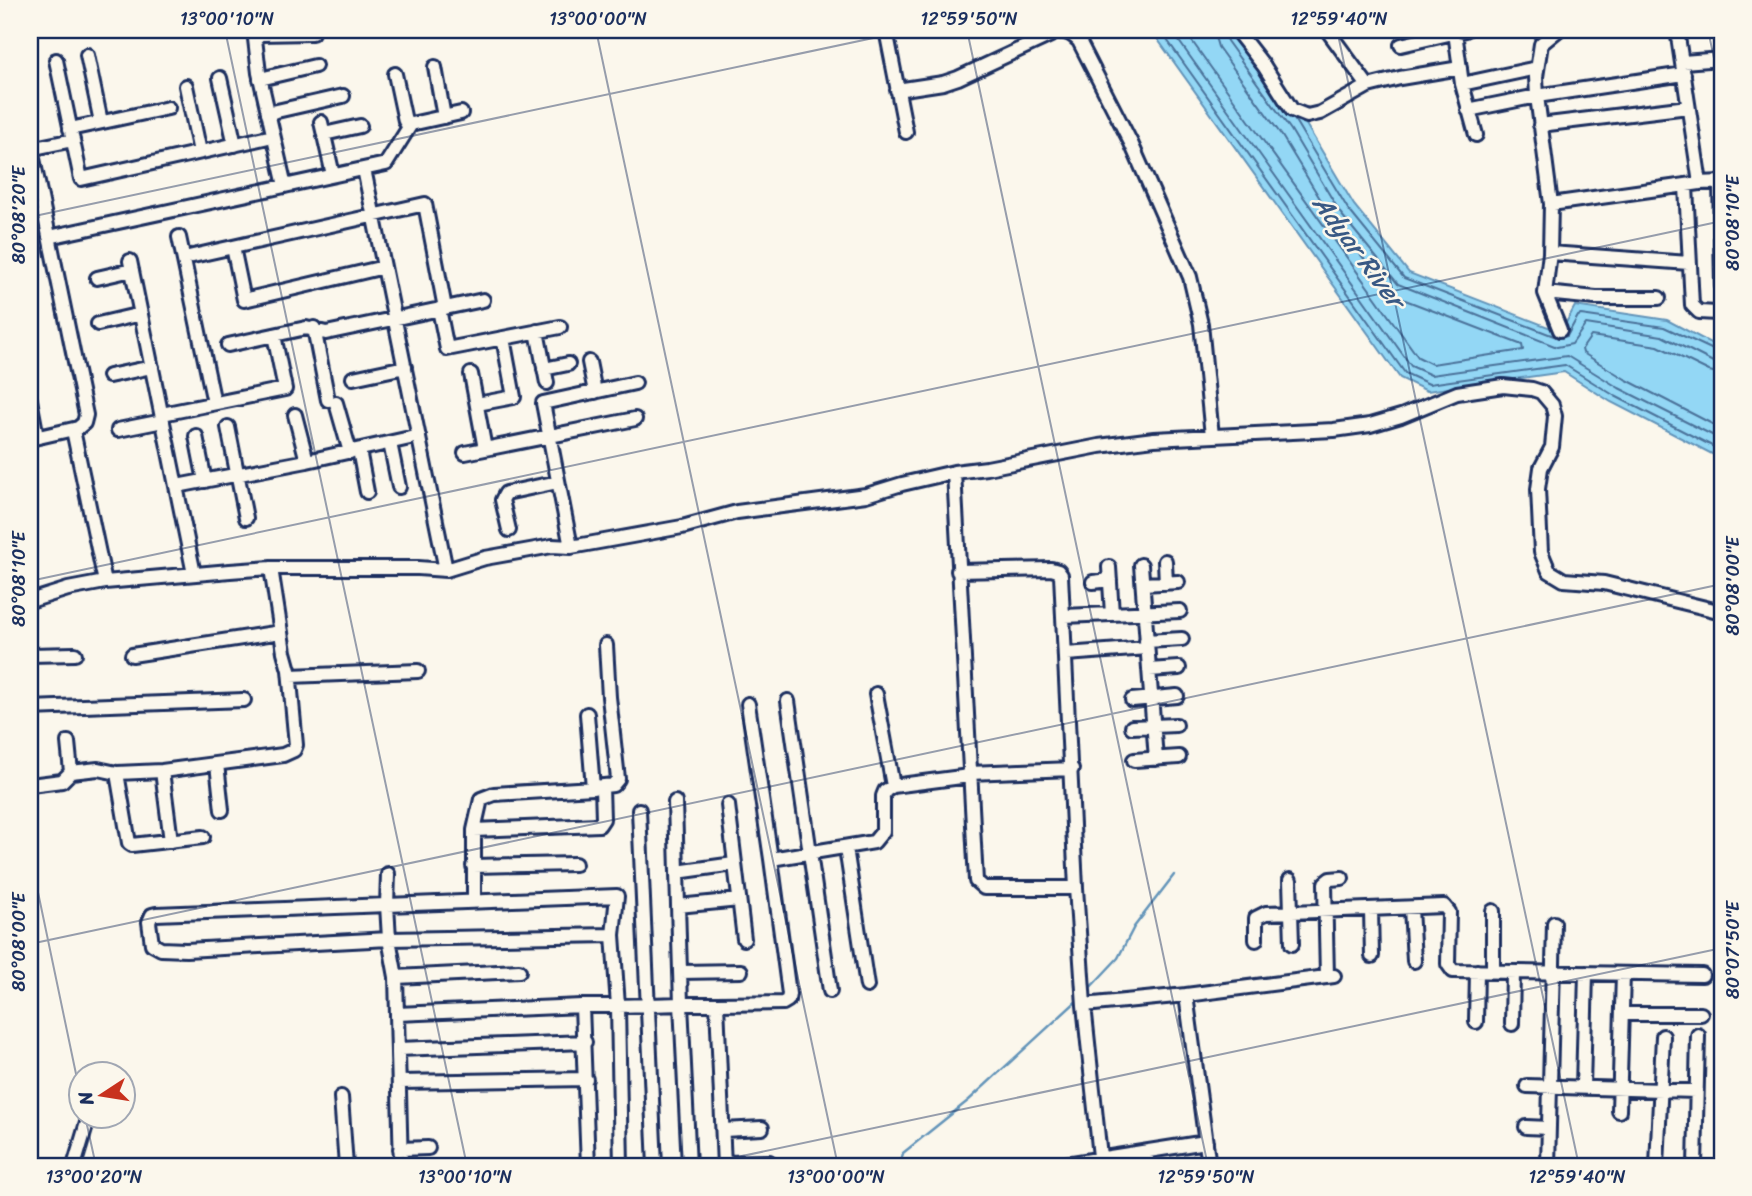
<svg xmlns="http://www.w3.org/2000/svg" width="1752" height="1196" font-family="Sriracha,sans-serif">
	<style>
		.water { fill: #93d7f5; stroke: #6394b9; stroke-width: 2 }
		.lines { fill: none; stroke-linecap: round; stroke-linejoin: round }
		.shore { stroke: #4b729a; stroke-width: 2 }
		.stream { stroke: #6394b9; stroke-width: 2.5 }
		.minor-casing { stroke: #1b2f5e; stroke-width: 18 }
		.minor { stroke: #fbf7ec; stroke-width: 12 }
		.ticks { fill: none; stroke: #1b2f5e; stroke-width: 2; stroke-opacity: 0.45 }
		.labels { text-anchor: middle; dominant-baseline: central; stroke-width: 5; stroke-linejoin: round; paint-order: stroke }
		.water-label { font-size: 26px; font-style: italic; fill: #395984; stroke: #fbf7ec }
		.neatline { fill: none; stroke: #1b2f5e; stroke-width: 2.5 }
		.ticks-label { font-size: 18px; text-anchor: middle; fill: #1b2f5e }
	</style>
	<rect width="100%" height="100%" fill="#fbf7ec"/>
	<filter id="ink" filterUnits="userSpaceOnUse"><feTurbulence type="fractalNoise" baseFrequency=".0143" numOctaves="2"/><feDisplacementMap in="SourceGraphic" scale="14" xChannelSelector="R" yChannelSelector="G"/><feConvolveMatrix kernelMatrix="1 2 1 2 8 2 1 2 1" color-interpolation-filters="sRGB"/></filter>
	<g filter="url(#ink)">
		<!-- water -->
		<path class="water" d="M1151,30H1238L1304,121L1354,205L1409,273L1561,332L1575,306L1667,320L1722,349V456L1712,454L1611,402L1564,372L1427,391L1400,378Z"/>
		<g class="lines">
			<!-- shore -->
			<path class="shore" d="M1160,30L1405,373L1429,384L1565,365L1615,396L1714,447L1722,449
				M1171,30L1411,366L1431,375L1567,356L1619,388L1722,440
				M1184,30L1418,357L1432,364L1523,350L1522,345L1400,298L1389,290L1333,220L1282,136L1218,47L1213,30
				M1224,30L1227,41L1291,130L1341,214L1398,284L1557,347L1572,344L1586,324L1662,336L1713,362L1722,363
				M1294,119L1348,209L1404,278L1559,338L1567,336L1578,316L1581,315L1664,327L1722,354
				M1722,374L1709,371L1658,346L1591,336L1582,349L1583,353L1625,379L1722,429"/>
			<!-- stream -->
			<path class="stream" d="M1087,991L1118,958L1134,927L1174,875
				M900,1166L903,1153L969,1100L1080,998"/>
			<!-- minor casing -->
			<g class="minor-casing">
				<path id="minor" d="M886,30L906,132
					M1236,30L1264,66L1292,110L1307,116L1320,113L1368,86L1400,78L1460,68
					M1327,30L1368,86
					M1558,30L1541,44L1536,77L1537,96L1551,204L1550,253L1545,293L1560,330
					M1677,30L1700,183
					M1455,32L1462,84L1476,135
					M1401,45L1466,30
					M87,55L101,122
					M56,60L81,179L273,136
					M1683,62L1722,59
					M435,67L444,117
					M395,74L405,121L408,126
					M220,78L235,145
					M260,79L315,66
					M1462,84L1537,68
					M186,86L200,152
					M897,90L943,83L958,78L1057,32C1067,31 1072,34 1079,41L1131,143L1190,277L1201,324L1212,436
					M1468,110L1537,96L1684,74
					M268,113L343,96
					M321,122L333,175
					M1540,125L1688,107
					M70,129L168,108
					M324,134L360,126
					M30,144L86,415L84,423L78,428L30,439
					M30,149L73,140
					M364,169L446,570
					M1720,182L1722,286
					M285,186L259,73L255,39L260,34L312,33
					M1686,186L1692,305L1699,312L1717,313L1722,308
					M1551,204L1700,183L1722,182
					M49,237L386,164L411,124L461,113
					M179,237L214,403
					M233,247L244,300L384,267
					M1550,253L1689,263
					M184,258L425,204L445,308
					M130,261L194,574
					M97,278L132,270
					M1545,293L1596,298H1659
					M439,309L447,349L560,327
					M98,324L141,314
					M314,328L328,400
					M537,331L547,383
					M228,345L306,328L326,333L483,300
					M589,362L595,392
					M544,369L568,364
					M471,374L485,449
					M109,376L152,367
					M353,378L405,367
					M30,400L37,437
					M336,403L350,452
					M477,404L514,397L503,338
					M162,414L285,389L274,335
					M295,415L307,461
					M228,427L246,518
					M73,430L105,582
					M118,430L163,421
					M196,436L205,481
					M390,443L399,487
					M359,450L367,492
					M465,453L635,419
					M954,472L976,881L984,888H1076L1084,1005L1186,995L1209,1166
					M177,486L307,461L419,436
					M509,530L502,500L506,493L558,482
					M571,547L543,403L635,383
					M1165,561L1166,583
					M1141,565L1156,759
					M1109,567L1112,614
					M958,571L1051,569L1058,571L1061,575L1076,888
					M1093,582L1110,580
					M1143,584L1178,582
					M30,601L68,589L105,582L230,571L271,568H418L446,570L485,558L552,546L571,547L682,527L737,512L866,495L902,484L954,472L987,468L1099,446L1154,439L1334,430L1370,425L1401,416L1457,393L1503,386L1532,389L1541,392L1552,405L1555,416L1552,447L1541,468L1538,489L1541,552L1549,571L1564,580L1604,583L1722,612
					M1064,616L1180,611
					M1146,641L1182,639
					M1066,654L1147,648
					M30,655L75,654
					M132,655L281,632
					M1149,670L1179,668
					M290,676L418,671
					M876,694L893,786
					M1132,700L1177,696
					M788,701L830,991
					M748,704L771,859
					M30,708L244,700
					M1132,727L1176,725
					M1134,760L1179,757
					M217,764L222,810
					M162,771L171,841
					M71,772L98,769L117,773L162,771L283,755L294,750L296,745L289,670L284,652L271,568
					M117,773L129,843L132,845L203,837
					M969,773L1072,769
					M30,785L62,781L71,772L68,742
					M595,787L613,785L618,779L609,697L606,645
					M675,802L677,872L734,864
					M728,805L744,939
					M639,810L655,1166
					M474,830L599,825L603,819L602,787
					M846,848L867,986
					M473,866L575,864
					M677,872L681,1004H717
					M388,874L387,905L156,914L152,915L149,922L152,944L161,949L186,950L389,939L613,935
					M1290,880L1292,944
					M474,902V830L481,799L494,794L593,788L587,714
					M678,906L739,900
					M1411,908L1414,961
					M1371,910L1372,956
					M1256,940V918L1266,913L1444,906L1449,912L1448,964L1453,971L1702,975
					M1493,971V911
					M680,972L741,971
					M396,977L519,971
					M1327,977L1325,883L1330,879L1342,878
					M1186,995L1334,976
					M1084,1005L1101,1166
					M397,1014L582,1006
					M1622,1014H1701
					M1476,1022L1477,971
					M1512,1024L1513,972
					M398,1049L585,1042
					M399,1082L586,1079
					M1527,1086L1696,1091
					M1583,1087L1586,973
					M341,1097L346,1166
					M1619,1111L1623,974
					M1526,1127L1549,1128
					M723,1130L762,1128
					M400,1149L428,1148
					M1146,1152L1148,1166
					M724,1163L769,1162L771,1166
					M74,1166L89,1116
					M401,1166L396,977L389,939L387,905L617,896L613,935L618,1006H582L588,1166
					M621,1166L618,1006L681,1004L689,1166
					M724,1166L717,1004L783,1003L788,1000L789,994L771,859L874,842L883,831V796L885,791L893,786L969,776
					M1053,1166L1206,1142
					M1548,1166L1554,923
					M1657,1166L1663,1036
					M1695,1166L1698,1035"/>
			</g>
			<!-- minor -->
			<use href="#minor" class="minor"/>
		</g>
	</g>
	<!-- ticks -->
	<path class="ticks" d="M225,30L467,1166M596,30L838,1166M967,30L1208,1166M1337,30L1579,1166M1708,30L1722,96M30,217L911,30M30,581L1722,221M30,854L80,1093M30,944L1722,584M85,1116L96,1166M695,1166L1722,948"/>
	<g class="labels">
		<!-- water labels -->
		<g class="water-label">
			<text transform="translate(1359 251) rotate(53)">Adyar River</text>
		</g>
	</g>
	<!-- margin -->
	<rect width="1752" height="1196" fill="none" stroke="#fbf7ec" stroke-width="77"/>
	<!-- north arrow -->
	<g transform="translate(102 1095) rotate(258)"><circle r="33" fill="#fbf7ec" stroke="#a1a7b3" stroke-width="2"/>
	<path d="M0-5L12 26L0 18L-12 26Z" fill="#c8321e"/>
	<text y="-10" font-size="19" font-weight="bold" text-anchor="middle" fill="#1b2f5e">N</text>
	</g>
	<rect x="38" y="38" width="1676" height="1120" class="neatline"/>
	<g class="ticks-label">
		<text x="227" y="25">13°00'10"N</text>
		<text x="598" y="25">13°00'00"N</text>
		<text x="969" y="25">12°59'50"N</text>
		<text x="1339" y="25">12°59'40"N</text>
		<text transform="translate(19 215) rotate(-90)" y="6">80°08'20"E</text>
		<text transform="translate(1733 223) rotate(-90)" y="6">80°08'10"E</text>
		<text transform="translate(19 579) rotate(-90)" y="6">80°08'10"E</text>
		<text transform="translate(1733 586) rotate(-90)" y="6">80°08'00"E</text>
		<text transform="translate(19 942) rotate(-90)" y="6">80°08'00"E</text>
		<text transform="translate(1733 950) rotate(-90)" y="6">80°07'50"E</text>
		<text x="94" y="1183">13°00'20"N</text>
		<text x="465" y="1183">13°00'10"N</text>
		<text x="836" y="1183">13°00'00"N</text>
		<text x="1206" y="1183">12°59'50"N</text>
		<text x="1577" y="1183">12°59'40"N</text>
	</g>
</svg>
